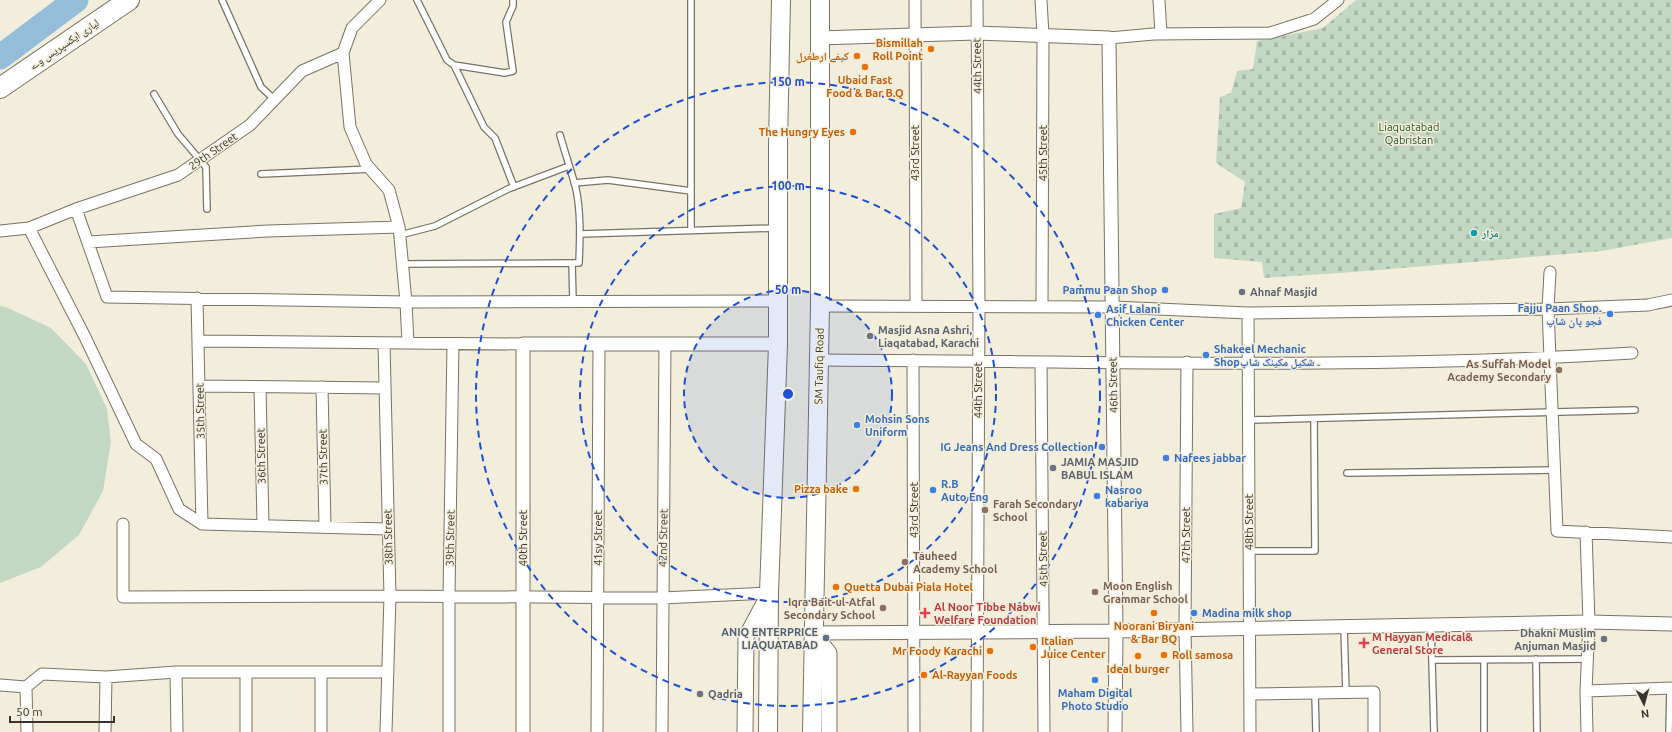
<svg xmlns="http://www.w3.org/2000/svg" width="1672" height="732" font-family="Ubuntu,'Noto Naskh Arabic',sans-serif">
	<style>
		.cemetery { fill: url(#cemetery-stones) }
		.garden { fill: #c3d8c2 }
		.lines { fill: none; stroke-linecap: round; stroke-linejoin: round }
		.river { stroke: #94bdda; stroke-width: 25 }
		.service-casing { stroke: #787363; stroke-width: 8 }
		.minor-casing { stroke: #787363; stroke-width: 13 }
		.tertiary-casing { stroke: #787363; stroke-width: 15 }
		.secondary-casing { stroke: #787363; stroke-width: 17 }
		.trunk-casing { stroke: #787363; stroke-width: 20 }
		.motorway-casing { stroke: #787363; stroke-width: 22 }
		.service { stroke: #fff; stroke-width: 5.5 }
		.minor { stroke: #fff; stroke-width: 11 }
		.tertiary { stroke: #fff; stroke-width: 13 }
		.secondary { stroke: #fff; stroke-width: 15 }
		.trunk { stroke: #fff; stroke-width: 18 }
		.motorway { stroke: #fff; stroke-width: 20 }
		.ring { fill: none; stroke: #1d4ed8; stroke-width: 2; stroke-dasharray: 7 5 }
		.food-dot { fill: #e8710a; stroke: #f3eedb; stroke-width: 1.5 }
		.culture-dot { fill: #0f9aa8; stroke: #f3eedb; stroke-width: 1.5 }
		.shop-dot { fill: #3f7fe0; stroke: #f3eedb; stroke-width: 1.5 }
		.worship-dot { fill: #6b7280; stroke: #f3eedb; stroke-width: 1.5 }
		.education-dot { fill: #8d6e63; stroke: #f3eedb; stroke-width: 1.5 }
		.health-dot { fill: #e0444e; stroke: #f3eedb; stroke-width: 1.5 }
		.service-dot { fill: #5c6f8a; stroke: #f3eedb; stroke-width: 1.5 }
		.labels { text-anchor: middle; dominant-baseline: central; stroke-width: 3; stroke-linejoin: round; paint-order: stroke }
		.food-label { font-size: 11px; font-weight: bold; fill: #c56008; stroke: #f3eedb; text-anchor: end }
		.street-label { font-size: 11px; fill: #37352e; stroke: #f3eedb }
		.park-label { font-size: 11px; fill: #255527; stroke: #f3eedb }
		.culture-label { font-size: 11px; font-weight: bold; fill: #0d838f; stroke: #f3eedb; text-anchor: start }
		.shop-label { font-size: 11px; font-weight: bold; fill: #366cbe; stroke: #f3eedb; text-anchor: start }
		.worship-label { font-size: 11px; font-weight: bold; fill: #5b616d; stroke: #f3eedb; text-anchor: start }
		.education-label { font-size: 11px; font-weight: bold; fill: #785e54; stroke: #f3eedb; text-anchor: start }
		.health-label { font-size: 11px; font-weight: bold; fill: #be3a42; stroke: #f3eedb; text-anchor: start }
		.service-label { font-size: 11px; font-weight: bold; fill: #4e5e75; stroke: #f3eedb; text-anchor: end }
		.centre { fill: #1d4ed8; stroke: #f3eedb; stroke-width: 2 }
		.ring-label { font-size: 12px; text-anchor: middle; font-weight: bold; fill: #1d4ed8; stroke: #f3eedb; stroke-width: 3; stroke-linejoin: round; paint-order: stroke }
	</style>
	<defs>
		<pattern id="cemetery-stones" width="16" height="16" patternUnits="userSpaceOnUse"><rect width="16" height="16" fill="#c3d8c2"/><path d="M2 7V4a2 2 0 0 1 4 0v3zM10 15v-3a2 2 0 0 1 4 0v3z" fill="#a8baa7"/></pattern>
	</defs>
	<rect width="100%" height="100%" fill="#f3eedb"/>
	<!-- cemetery -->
	<path class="cemetery" d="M1356,0H1672V238L1602,251L1354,272L1264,278L1262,262L1214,258V214L1241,208L1245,182L1216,163L1220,97L1231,93L1237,71L1253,69L1257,41L1323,28Z"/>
	<!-- garden -->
	<path class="garden" d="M0,306L6,307L51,328L86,364L107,409L111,442L103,491L79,535L41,567L0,583Z"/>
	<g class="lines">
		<!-- river -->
		<path class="river" d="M0,57L76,0"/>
		<!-- service casing -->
		<g class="service-casing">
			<path id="service" d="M222,0L261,87L275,100
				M417,0L447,60L454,65L484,127L495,138L514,187
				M691,0V230
				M454,65L505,73L513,71L506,22L513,6V0
				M154,94L178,134L206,167L207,209
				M560,135C565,153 571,170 576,189C581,212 580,239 579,263H572
				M261,174L371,169
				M574,183L608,180L691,191
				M580,234L775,228
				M400,235L435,226L508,189L569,166
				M403,264L572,263L573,301
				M1249,420L1635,410
				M1347,473L1555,470
				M1249,551H1315L1314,419
				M1431,625L1434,732
				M1344,627L1346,693
				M1536,659L1537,732
				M1432,660L1587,659
				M1484,660V732
				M1315,693L1316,732
				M1669,732L1670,688"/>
		</g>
		<!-- minor casing -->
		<g class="minor-casing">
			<path id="minor" d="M915,0L916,306
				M977,0L979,306L977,732
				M1041,0L1043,35L1042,306
				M1159,0L1161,34
				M1109,38L1154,34L1270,33L1314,19L1338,0
				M343,53L350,127L366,164L389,190L399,227L406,302L408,343
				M76,209L107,297L406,302L779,301
				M29,228L85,337L136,444L156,459L179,509L202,524L388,529
				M0,231L29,228L76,209L178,175L250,125L302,71L343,53L352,28L380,0
				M88,242L268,231L399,227
				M1550,272L1548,309L1557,531L1672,537
				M197,298L202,524
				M820,306L1113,307L1248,313L1548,309L1648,305L1672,300
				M1248,313L1250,732
				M198,341L523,344
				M384,343L390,596L386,732
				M819,360C1090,361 1362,370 1632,353
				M913,360L914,732
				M1041,362L1044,732
				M199,386L385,388
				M260,387L263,525
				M322,387L325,527
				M123,524V597L390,596L662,598L769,593
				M1586,532L1589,622L1586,691L1587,732
				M176,672L177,732
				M0,685L26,687L42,674L106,677L176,672H388
				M26,687L27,732
				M1586,691L1672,688
				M1250,694L1374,692V732
				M105,732L106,677
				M246,732V672
				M321,732V672
				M449,732V596L453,344
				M597,732L599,344
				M662,732L665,344
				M1187,732L1185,629L1187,362"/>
		</g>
		<!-- tertiary casing -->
		<g class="tertiary-casing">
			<path id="tertiary" d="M819,38L976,33L1109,38L1116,631L1115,732
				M813,633L1116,631L1589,622L1672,624
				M523,732V344H778"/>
		</g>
		<!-- secondary casing -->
		<g class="secondary-casing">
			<path id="secondary" d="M813,633L829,653V732
				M745,732L746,637L769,594"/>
		</g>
		<!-- trunk casing -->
		<g class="trunk-casing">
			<path id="trunk" d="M768,732L769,593L778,344V143L781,0
				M812,732L820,306V0"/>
		</g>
		<!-- motorway casing -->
		<g class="motorway-casing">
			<path id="motorway" d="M0,88L129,0"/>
		</g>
		<!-- service -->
		<use href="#service" class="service"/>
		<!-- minor -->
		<use href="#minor" class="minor"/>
		<!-- tertiary -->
		<use href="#tertiary" class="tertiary"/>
		<!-- secondary -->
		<use href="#secondary" class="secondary"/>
		<!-- trunk -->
		<use href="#trunk" class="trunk"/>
		<!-- motorway -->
		<use href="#motorway" class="motorway"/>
	</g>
	<!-- distance rings -->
	<circle cx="788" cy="394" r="104" fill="#1d4ed8" fill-opacity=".12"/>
	<g class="ring">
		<circle cx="788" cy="394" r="104"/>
		<circle cx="788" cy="394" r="208"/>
		<circle cx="788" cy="394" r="312"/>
	</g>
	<!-- markers -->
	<g class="food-dot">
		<circle cx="931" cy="49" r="4"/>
		<circle cx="857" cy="56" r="4"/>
		<circle cx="865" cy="67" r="4"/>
		<circle cx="853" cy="132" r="4"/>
		<circle cx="856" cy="489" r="4"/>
		<circle cx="836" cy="587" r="4"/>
		<circle cx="1154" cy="613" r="4"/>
		<circle cx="1033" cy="647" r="4"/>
		<circle cx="990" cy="651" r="4"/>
		<circle cx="1164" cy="655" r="4"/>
		<circle cx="1138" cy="656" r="4"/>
		<circle cx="924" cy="675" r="4"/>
	</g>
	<circle class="culture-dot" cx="1474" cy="233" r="4"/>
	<g class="shop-dot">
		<circle cx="1165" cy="290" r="4"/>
		<circle cx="1610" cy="314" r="4"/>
		<circle cx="1098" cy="315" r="4"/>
		<circle cx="1206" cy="355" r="4"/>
		<circle cx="857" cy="425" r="4"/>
		<circle cx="1102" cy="447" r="4"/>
		<circle cx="1166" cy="458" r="4"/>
		<circle cx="933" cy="490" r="4"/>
		<circle cx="1097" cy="496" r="4"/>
		<circle cx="1194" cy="613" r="4"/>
		<circle cx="1095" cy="680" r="4"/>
	</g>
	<g class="worship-dot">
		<circle cx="1242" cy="292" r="4"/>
		<circle cx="870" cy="336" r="4"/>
		<circle cx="1053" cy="468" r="4"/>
		<circle cx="1604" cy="639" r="4"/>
		<circle cx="700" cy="694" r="4"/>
	</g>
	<g class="education-dot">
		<circle cx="1559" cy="370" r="4"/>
		<circle cx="985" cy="510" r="4"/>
		<circle cx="905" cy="562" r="4"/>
		<circle cx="1095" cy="592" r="4"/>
		<circle cx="883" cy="608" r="4"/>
	</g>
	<g class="health-dot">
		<path d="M923 607h4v4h4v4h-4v4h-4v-4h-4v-4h4z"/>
		<path d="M1362 637h4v4h4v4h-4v4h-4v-4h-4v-4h4z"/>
	</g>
	<circle class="service-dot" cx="826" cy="638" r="4"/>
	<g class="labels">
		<!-- food labels -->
		<g class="food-label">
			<text x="923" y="43">Bismillah<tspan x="923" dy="13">Roll Point</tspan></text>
			<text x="849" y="56">کیفے ارطغرل</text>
			<text x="865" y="80" text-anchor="middle">Ubaid Fast<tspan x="865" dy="13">Food &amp; Bar B.Q</tspan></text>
			<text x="845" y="132">The Hungry Eyes</text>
			<text x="848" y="489">Pizza bake</text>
			<text x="844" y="587" text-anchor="start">Quetta Dubai Piala Hotel</text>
			<text x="1154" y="626" text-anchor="middle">Noorani Biryani<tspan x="1154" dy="13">&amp; Bar BQ</tspan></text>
			<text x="1041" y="641" text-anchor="start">Italian<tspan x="1041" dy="13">Juice Center</tspan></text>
			<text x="982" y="651">Mr Foody Karachi</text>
			<text x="1172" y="655" text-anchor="start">Roll samosa</text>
			<text x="1138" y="669" text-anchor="middle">Ideal burger</text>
			<text x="932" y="675" text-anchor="start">Al-Rayyan Foods</text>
		</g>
		<!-- street labels -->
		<g class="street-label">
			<text transform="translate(64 44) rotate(-34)">لیاری ایکسپریس وے</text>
			<text transform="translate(977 66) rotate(-91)">44th Street</text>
			<text transform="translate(213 151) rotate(-35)">29th Street</text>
			<text transform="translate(915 153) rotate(-90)">43rd Street</text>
			<text transform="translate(1043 153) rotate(-90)">45th Street</text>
			<text transform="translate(819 366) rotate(-89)">SM Taufiq Road</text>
			<text transform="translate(1113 385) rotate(-91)">46th Street</text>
			<text transform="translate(978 390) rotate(-90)">44th Street</text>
			<text transform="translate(200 411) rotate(-91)">35th Street</text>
			<text transform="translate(261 456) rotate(-91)">36th Street</text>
			<text transform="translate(323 457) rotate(-91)">37th Street</text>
			<text transform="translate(914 510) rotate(-90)">43rd Street</text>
			<text transform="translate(1249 522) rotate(-90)">48th Street</text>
			<text transform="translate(1186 535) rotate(-90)">47th Street</text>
			<text transform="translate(388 537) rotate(-91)">38th Street</text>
			<text transform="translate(450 538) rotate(-89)">39th Street</text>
			<text transform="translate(523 538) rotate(-90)">40th Street</text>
			<text transform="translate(598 538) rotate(-90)">41sy Street</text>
			<text transform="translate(663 538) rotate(-89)">42nd Street</text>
			<text transform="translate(1043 559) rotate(-91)">45th Street</text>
		</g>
		<!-- park labels -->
		<g class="park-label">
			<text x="1409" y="127">Liaquatabad<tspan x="1409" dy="13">Qabristan</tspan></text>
		</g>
		<!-- culture labels -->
		<g class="culture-label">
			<text x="1482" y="233">مزار</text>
		</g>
		<!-- shop labels -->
		<g class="shop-label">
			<text x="1157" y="290" text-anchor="end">Pammu Paan Shop</text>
			<text x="1602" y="308" text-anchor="end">Fajju Paan Shop۔<tspan x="1602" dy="13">فجو پان شاپ</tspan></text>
			<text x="1106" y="309">Asif Lalani<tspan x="1106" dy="13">Chicken Center</tspan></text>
			<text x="1214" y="349">Shakeel Mechanic<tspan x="1214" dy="13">Shop۔ شکیل مکینک شاپ</tspan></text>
			<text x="865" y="419">Mohsin Sons<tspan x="865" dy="13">Uniform</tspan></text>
			<text x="1094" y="447" text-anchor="end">IG Jeans And Dress Collection</text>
			<text x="1174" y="458">Nafees jabbar</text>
			<text x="941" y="484">R.B<tspan x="941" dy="13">Auto Eng</tspan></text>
			<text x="1105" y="490">Nasroo<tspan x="1105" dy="13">kabariya</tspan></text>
			<text x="1202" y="613">Madina milk shop</text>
			<text x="1095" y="693" text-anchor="middle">Maham Digital<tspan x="1095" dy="13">Photo Studio</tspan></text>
		</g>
		<!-- worship labels -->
		<g class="worship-label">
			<text x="1250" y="292">Ahnaf Masjid</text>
			<text x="878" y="330">Masjid Asna Ashri,<tspan x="878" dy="13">Liaqatabad, Karachi</tspan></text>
			<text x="1061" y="462">JAMIA MASJID<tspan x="1061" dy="13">BABUL ISLAM</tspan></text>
			<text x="1596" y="633" text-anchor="end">Dhakni Muslim<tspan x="1596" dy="13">Anjuman Masjid</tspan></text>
			<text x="708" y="694">Qadria</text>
		</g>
		<!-- education labels -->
		<g class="education-label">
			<text x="1551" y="364" text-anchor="end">As Suffah Model<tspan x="1551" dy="13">Academy Secondary</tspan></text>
			<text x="993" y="504">Farah Secondary<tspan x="993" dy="13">School</tspan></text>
			<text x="913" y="556">Tauheed<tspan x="913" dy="13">Academy School</tspan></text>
			<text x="1103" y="586">Moon English<tspan x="1103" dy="13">Grammar School</tspan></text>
			<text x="875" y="602" text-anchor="end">Iqra Bait-ul-Atfal<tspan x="875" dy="13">Secondary School</tspan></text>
		</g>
		<!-- health labels -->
		<g class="health-label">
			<text x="934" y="607">Al Noor Tibbe Nabwi<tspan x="934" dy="13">Welfare Foundation</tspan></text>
			<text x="1372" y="637">M Hayyan Medical&amp;<tspan x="1372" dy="13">General Store</tspan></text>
		</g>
		<!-- service labels -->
		<g class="service-label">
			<text x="818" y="632">ANIQ ENTERPRICE<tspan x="818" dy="13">LIAQUATABAD</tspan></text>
		</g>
	</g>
	<circle cx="788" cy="394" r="6" class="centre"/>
	<g class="ring-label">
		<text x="788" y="86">150 m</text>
		<text x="788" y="190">100 m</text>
		<text x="788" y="294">50 m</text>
	</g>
	<!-- north arrow -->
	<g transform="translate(1644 704) rotate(174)" stroke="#f3eedb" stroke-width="3" paint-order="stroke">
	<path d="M0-3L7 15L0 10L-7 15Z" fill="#37352e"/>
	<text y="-6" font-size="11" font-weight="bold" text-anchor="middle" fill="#37352e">N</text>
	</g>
	<!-- scale -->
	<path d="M10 716v6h104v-6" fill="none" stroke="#37352e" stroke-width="2"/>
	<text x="16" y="716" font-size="12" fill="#37352e" stroke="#f3eedb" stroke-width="3" paint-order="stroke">50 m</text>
</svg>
